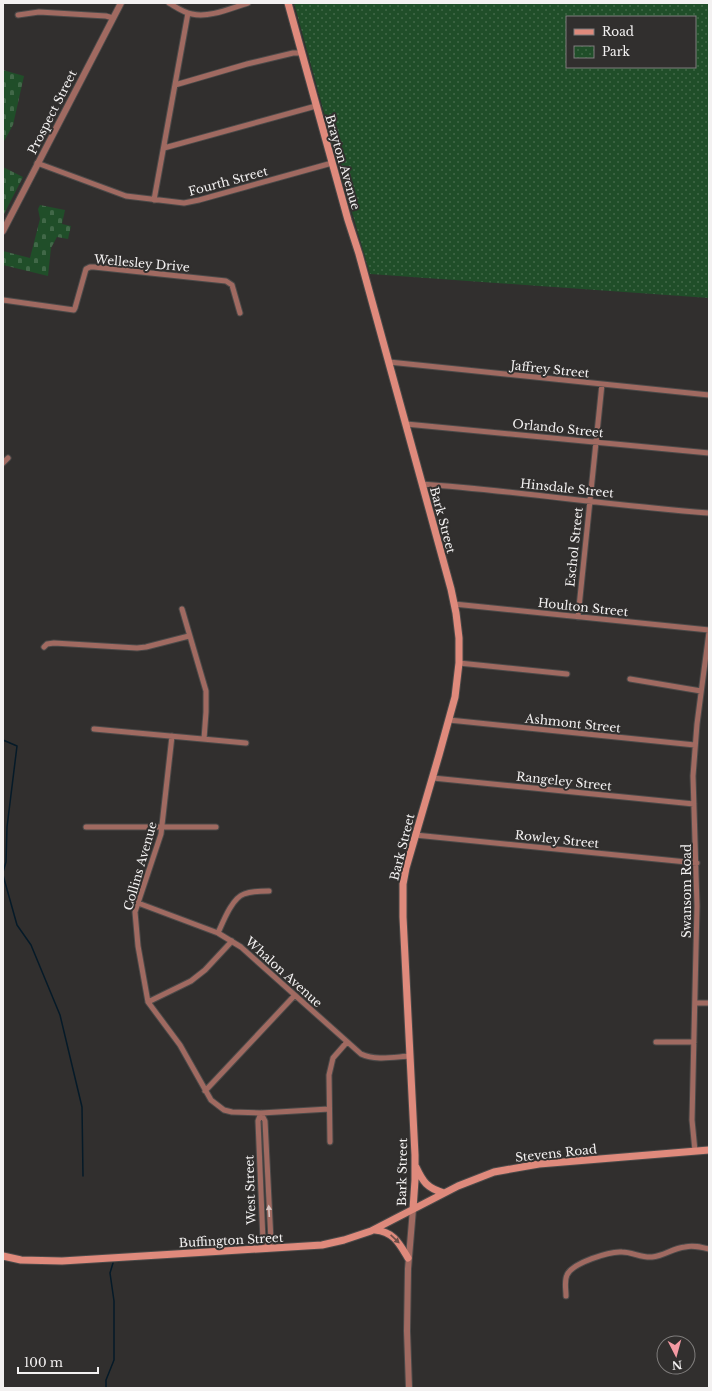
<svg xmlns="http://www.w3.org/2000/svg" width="712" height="1391" font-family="'Libre Baskerville',serif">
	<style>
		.cemetery { fill: url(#cemetery-stones) }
		.park { fill: url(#park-dots); fill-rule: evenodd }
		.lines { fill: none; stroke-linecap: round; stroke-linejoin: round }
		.stream { stroke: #051a28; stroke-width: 1.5 }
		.minor-casing { stroke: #4c4a49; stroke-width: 7 }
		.tertiary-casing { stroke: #4c4a49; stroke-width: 8 }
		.secondary-casing { stroke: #4c4a49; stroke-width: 9 }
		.minor { stroke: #a06a61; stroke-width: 5 }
		.tertiary { stroke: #a06a61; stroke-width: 6 }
		.secondary { stroke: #df8a7c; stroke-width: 7 }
		.oneway { fill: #d6c2bf }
		.oneway2 { fill: #6e4f49 }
		.labels { text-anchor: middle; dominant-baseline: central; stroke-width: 4; stroke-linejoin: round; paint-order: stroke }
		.street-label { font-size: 12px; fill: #f3f1f1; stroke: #312f2e }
	</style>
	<defs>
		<pattern id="cemetery-stones" width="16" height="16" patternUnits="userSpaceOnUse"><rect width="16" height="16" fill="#204e29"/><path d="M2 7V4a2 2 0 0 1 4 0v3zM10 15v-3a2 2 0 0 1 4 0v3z" fill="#416848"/></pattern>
		<pattern id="park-dots" width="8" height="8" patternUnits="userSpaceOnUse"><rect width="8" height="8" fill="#204e29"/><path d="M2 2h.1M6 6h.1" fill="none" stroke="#416848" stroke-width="1.8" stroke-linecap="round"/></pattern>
	</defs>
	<rect width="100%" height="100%" fill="#312f2e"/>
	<!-- cemetery -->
	<path class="cemetery" d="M3,70L24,76L13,125L3,143Z
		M3,167L23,177L3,216Z
		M40,205L65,210L62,224L71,226L68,239L57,237L51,248L48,276L3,265V251L30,258L40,219L38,209Z"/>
	<!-- park -->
	<path class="park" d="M294,3H709V298L370,274L338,164ZM567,17H695V67H567Z"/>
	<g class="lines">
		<!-- stream -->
		<path class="stream" d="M3,740L17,746L7,827L6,862L3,872
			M3,875L17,925L31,945L60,1015L82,1107L83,1176
			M106,1388V1380L114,1360V1301L110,1273L113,1263"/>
		<!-- minor casing -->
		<g class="minor-casing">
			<path id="minor" d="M169,3C176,7 184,13 192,14C210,18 231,8 248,3
				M18,15L39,12L106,16L113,18
				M175,85L247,64L293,53H302
				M164,148L316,106
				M37,163L126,196L184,203L199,200L332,163
				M154,200L188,13
				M3,300L74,310L75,308L86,269L90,267H94L226,281L232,285L240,313
				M389,362L709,395
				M406,424L709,453
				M3,463L8,458
				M422,484C518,491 613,506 709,513
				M454,604L709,630
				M182,609L206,691V712L204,739
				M578,617L602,384
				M44,647L47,644L54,643L137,648L146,647L189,636
				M459,663L567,674
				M630,679L701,691
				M449,720L695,745
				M94,729L246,743
				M172,736L161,834L135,912L138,946L148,1002L180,1045L211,1100L224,1110L232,1112L261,1113L329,1109
				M433,778L694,804
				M86,827H216
				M415,835L697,863
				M138,903L218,933L241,947L361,1054C376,1061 394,1057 410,1056
				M218,933C223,922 232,898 244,894C252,891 261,891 269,891
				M148,1002L191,981L205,970L232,941
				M695,1003H709
				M656,1042H694
				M205,1091L295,995
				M261,1113L265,1121L271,1241L267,1249
				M261,1113L258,1121L263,1241L267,1249
				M330,1142L329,1075L333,1058L347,1042
				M695,1151L692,1120L697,906L693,776L697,724L709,632
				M566,1296C566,1289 564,1281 567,1275C572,1263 610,1251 622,1252C632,1252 642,1258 652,1257C664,1256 673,1248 685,1247C693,1245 701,1247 709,1249"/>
		</g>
		<!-- tertiary casing -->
		<g class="tertiary-casing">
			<path id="tertiary" d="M3,231L121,3
				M409,1388L407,1331L408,1269L413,1209"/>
		</g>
		<!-- secondary casing -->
		<g class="secondary-casing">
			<path id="secondary" d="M288,3L348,220L359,254L451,589L456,613L459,638V663L455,697L439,755L406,868L403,884V917L415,1155V1180L413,1209
				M416,1167C423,1182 427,1188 444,1193
				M375,1230C394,1232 399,1243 408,1258
				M3,1256L21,1260L62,1261L322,1245L344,1240L371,1231L458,1186L494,1172L539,1164L709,1150"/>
		</g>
		<!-- minor -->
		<use href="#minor" class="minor"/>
		<!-- tertiary -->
		<use href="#tertiary" class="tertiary"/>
		<!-- secondary -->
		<use href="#secondary" class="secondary"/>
	</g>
	<!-- one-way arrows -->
	<defs><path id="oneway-solid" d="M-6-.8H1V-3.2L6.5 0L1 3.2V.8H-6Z"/></defs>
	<use class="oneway" href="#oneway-solid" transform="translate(269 1211) rotate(-93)"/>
	<use class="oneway2" href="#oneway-solid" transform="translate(395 1239) rotate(43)"/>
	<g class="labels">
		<!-- street labels -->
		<g class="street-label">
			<text transform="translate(52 112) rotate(-63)">Prospect Street</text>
			<text transform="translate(343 162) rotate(74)">Brayton Avenue</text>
			<text transform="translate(228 181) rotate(-15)">Fourth Street</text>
			<text transform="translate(142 263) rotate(5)">Wellesley Drive</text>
			<text transform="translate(550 369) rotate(6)">Jaffrey Street</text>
			<text transform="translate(558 428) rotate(6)">Orlando Street</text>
			<text transform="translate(567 488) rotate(6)">Hinsdale Street</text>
			<text transform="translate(443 520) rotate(75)">Bark Street</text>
			<text transform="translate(574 547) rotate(-84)">Eschol Street</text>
			<text transform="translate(583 607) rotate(6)">Houlton Street</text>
			<text transform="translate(573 723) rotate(6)">Ashmont Street</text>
			<text transform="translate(564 781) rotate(6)">Rangeley Street</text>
			<text transform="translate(557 839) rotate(6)">Rowley Street</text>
			<text transform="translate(402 847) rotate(-76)">Bark Street</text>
			<text transform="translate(140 866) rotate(-74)">Collins Avenue</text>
			<text transform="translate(686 891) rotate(-90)">Swansom Road</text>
			<text transform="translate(284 972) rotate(42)">Whalon Avenue</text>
			<text transform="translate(556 1153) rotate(-6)">Stevens Road</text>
			<text transform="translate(402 1172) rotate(-89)">Bark Street</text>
			<text transform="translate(250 1190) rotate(-92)">West Street</text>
			<text transform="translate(231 1240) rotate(-3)">Buffington Street</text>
		</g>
	</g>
	<!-- border -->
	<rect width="712" height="1391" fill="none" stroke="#f3f1f1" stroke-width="8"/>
	<!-- legend -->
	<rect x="566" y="16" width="130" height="52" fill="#312f2e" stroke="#7f7d7c"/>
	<rect x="574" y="29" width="20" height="6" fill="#df8a7c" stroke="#7f7d7c"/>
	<text x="602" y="36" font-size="12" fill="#f3f1f1">Road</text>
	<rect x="574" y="46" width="20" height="12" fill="url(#park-dots)" stroke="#7f7d7c"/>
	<text x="602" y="56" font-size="12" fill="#f3f1f1">Park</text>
	<!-- north arrow -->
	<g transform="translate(676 1355) rotate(174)"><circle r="19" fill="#312f2e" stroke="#7f7d7c"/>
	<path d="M0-3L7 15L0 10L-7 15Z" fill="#f49aa3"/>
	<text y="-6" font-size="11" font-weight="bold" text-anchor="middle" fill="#f3f1f1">N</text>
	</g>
	<!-- scale -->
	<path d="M18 1367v6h80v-6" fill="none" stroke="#f3f1f1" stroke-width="2"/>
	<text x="24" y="1367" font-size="12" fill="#f3f1f1" stroke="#312f2e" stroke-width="3" paint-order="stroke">100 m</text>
</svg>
